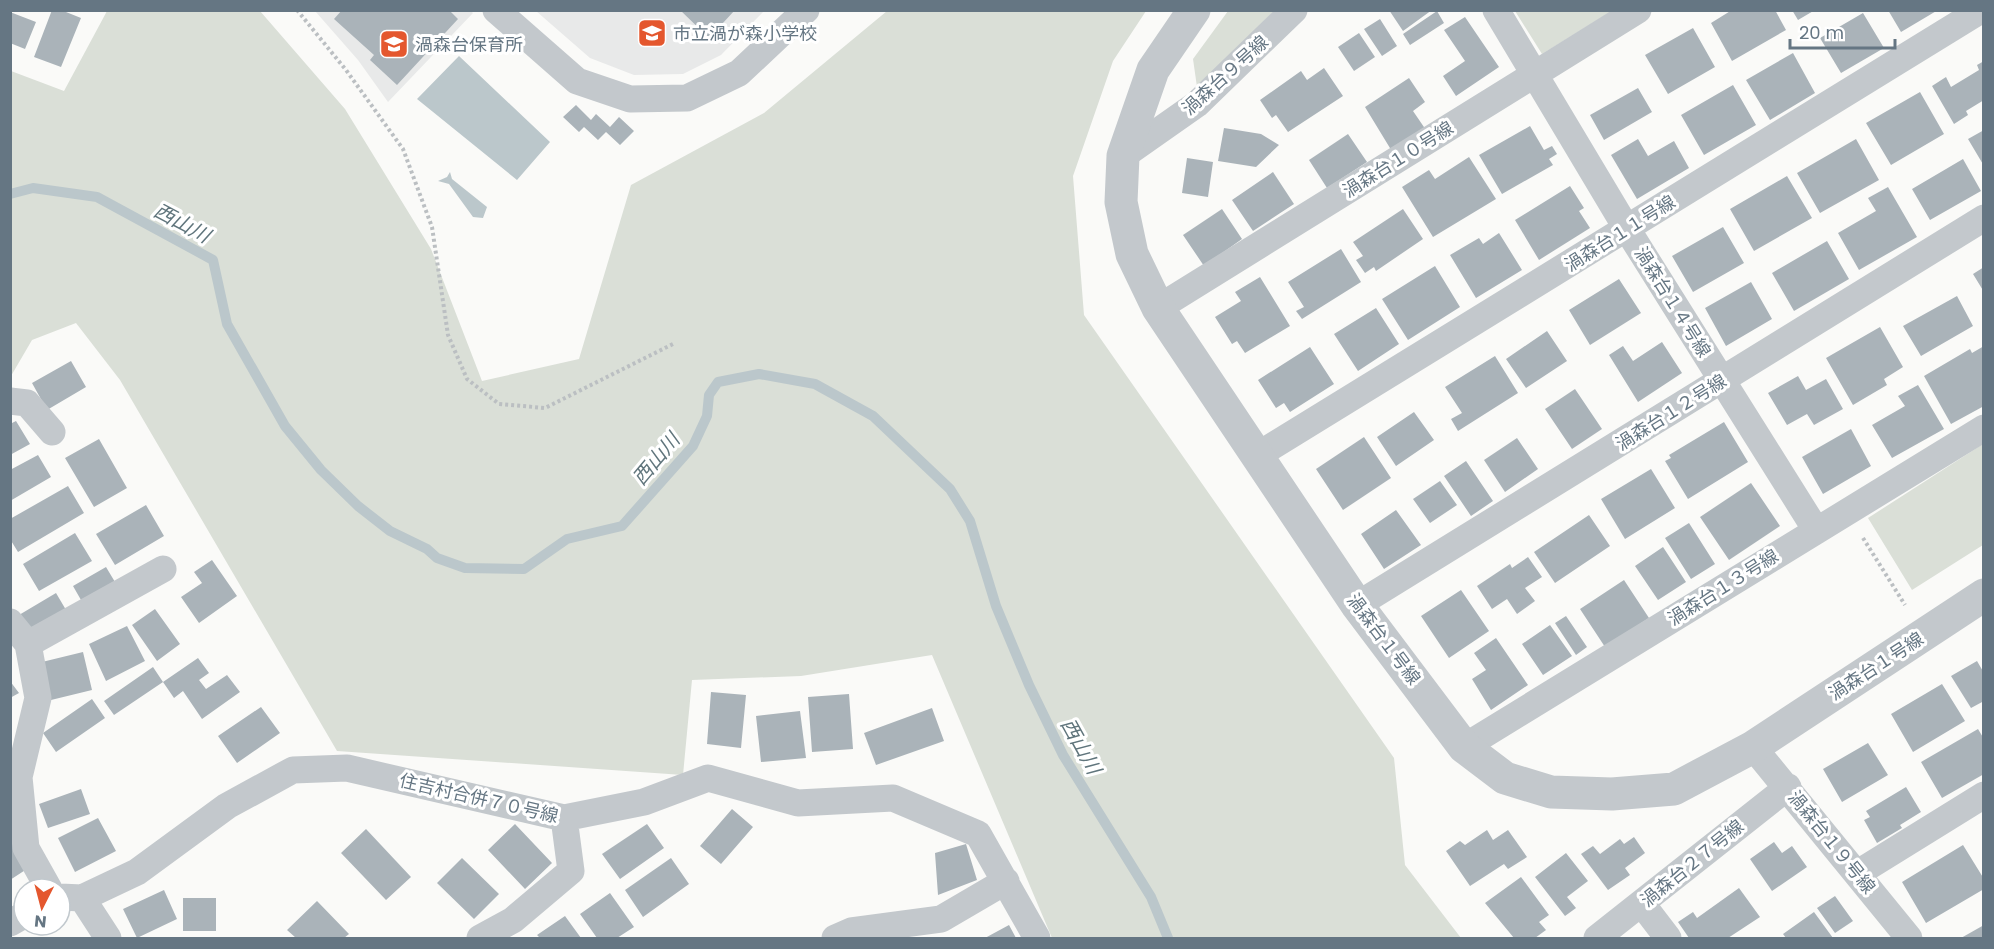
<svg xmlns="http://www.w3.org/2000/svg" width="1994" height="949" font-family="Poppins,'Noto Sans JP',sans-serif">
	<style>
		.built { fill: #e8e9e9 }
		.green { fill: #dadfd7 }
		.water { fill: #bbc7cb }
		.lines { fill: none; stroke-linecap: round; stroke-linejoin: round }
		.stream { stroke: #bbc7cb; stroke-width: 10 }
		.building { fill: #aab3b9 }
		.path { stroke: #bbbfc2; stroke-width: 4; stroke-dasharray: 3 3; stroke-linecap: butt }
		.minor { stroke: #c3c8cc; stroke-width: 27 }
		.tertiary { stroke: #c3c8cc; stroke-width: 33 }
		.labels { text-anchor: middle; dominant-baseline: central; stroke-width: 6; stroke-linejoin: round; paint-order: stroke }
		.poi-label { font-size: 18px; fill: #657683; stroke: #fff; text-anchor: start }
		.street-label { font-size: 18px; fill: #657683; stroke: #fff }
		.water-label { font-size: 20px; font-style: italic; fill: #60757c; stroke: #fff }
	</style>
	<rect width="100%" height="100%" fill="#fafaf8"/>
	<!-- built -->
	<path class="built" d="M470,10L473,13L388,102L358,60L315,11Z
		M536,11H764L721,55L683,74L634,75L590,58Z"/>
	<!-- green -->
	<path class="green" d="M107,11H260L345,109L431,249L482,381L579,359L631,185L764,113L887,11H1146L1113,61L1073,176L1084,315L1394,758L1405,865L1461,938H1052L932,655L801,676L692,680L683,775L337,751L120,380L76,323L32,340L11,376V71L64,91Z
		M1228,11H1274L1197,87L1193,59Z
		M1515,11H1612L1542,54Z
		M1983,444V545L1912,590L1868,518Z"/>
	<!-- water -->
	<path class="water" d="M459,56L550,142L517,180L417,99Z
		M450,172L452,179L487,207L483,218L473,217L449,184L438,181L447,177Z"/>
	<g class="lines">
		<!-- stream -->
		<path class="stream" d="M10,194L33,188L97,197L213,260L227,324L285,426L321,470L358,506L390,531L427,549L437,558L465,568L524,569L567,539L622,526L693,446L707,416L709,395L718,382L759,374L815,384L873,416L950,489L970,521L996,606L1029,685L1063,755L1151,897L1168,938"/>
	</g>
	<!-- building -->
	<path class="building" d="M52,10H61L81,18L61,67L34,57Z
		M342,10H449L458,19L397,85L370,60L374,55L334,19Z
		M680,10H735L709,38Z
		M1389,10H1432L1403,31Z
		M1732,10H1775L1786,30L1732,61L1711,23Z
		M1792,10H1815L1798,20Z
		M1888,10H1938L1901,32Z
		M1437,11L1444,23L1410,45L1403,34Z
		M10,12L36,22L25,49L10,43Z
		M1863,13L1884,48L1841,73L1820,38Z
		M1465,17L1499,67L1456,96L1443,76L1465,61L1444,30Z
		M1380,19L1397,46L1382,56L1364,29Z
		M1693,28L1715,67L1668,94L1645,55Z
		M1359,33L1375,57L1354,71L1338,47Z
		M1793,53L1815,93L1770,120L1746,80Z
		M1984,61V100L1966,111L1968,115L1954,124L1932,86L1946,77L1951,87L1979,70L1977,65Z
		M1324,68L1343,96L1288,132L1276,115L1272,118L1260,100L1301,71L1307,80Z
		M1409,78L1425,102L1413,111L1426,130L1393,153L1365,107Z
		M1733,85L1756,125L1704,155L1681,115Z
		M1638,88L1652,112L1604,140L1590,115Z
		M1920,92L1944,134L1891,165L1866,123Z
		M576,105L591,120L596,114L610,127L619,117L634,131L620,145L606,132L598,140L584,127L579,132L563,117Z
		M1530,126L1544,150L1552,146L1557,154L1549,159L1553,165L1502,194L1479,155Z
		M1224,128L1261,134L1279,145L1256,167L1218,161Z
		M1984,130V166L1968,139Z
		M1348,134L1367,162L1327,188L1309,160Z
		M1638,139L1648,156L1674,141L1689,168L1637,199L1611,155Z
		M1856,139L1879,180L1820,213L1797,173Z
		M1469,157L1496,199L1433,237L1402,187L1429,170L1435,179Z
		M1187,158L1213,162L1208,197L1182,193Z
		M1963,159L1981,191L1930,220L1912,189Z
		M1273,172L1294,204L1253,231L1232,200Z
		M1787,176L1812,218L1754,251L1730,209Z
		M1570,186L1584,208L1579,211L1590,228L1539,260L1515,220Z
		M1888,187L1917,237L1859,270L1838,233L1876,211L1868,198Z
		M1222,209L1242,239L1204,266L1183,235Z
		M1403,209L1423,239L1376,271L1374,267L1365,273L1356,260L1363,256L1353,242Z
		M1723,227L1744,263L1693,292L1672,256Z
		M1499,233L1522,270L1476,298L1450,255L1479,238L1483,244Z
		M1827,241L1849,279L1794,311L1772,273Z
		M1341,249L1361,282L1302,319L1296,311L1304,307L1288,282Z
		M1435,266L1460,307L1408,340L1382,299Z
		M1984,267V292L1973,274Z
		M1260,277L1290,326L1245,353L1237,341L1232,344L1215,317L1241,301L1235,292Z
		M1619,279L1641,313L1590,345L1569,310Z
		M1751,282L1772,319L1726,346L1705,308Z
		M1957,296L1973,326L1921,356L1903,326Z
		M1376,308L1399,344L1358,371L1334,334Z
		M1880,327L1903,367L1884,379L1887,385L1853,405L1826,358Z
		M1547,331L1567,361L1526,388L1506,359Z
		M1662,342L1682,373L1638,402L1609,355L1623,346L1633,361Z
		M1984,346V406L1951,424L1924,376L1970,349L1972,353Z
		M1310,347L1334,384L1290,412L1284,403L1276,408L1258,380Z
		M1495,356L1518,393L1458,431L1451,419L1462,413L1445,387Z
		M71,361L86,387L47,410L32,383Z
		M1798,376L1806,390L1826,379L1843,409L1814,425L1807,414L1787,425L1768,393Z
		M1918,385L1944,429L1892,458L1872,425L1905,406L1898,396Z
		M1575,389L1602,429L1572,449L1545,409Z
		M1414,412L1434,440L1396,466L1377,437Z
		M16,421L30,444L10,455V424Z
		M1724,422L1748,462L1688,499L1665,461L1671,458L1669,455Z
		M1851,429L1871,466L1823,494L1802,457Z
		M1364,437L1391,478L1343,510L1316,469Z
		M1517,438L1538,469L1505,492L1484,460Z
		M99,439L127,488L94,507L65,458Z
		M38,455L51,477L10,501V470Z
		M1466,461L1493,501L1471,516L1444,476Z
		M1651,469L1675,508L1625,539L1601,499Z
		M1440,481L1457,505L1430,523L1413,499Z
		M1751,483L1780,526L1729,560L1700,517Z
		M68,486L84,513L18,552L10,539V519Z
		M146,505L164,536L115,565L96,534Z
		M1396,510L1421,545L1384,569L1361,534Z
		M1589,515L1610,546L1555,583L1534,552Z
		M1689,523L1715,564L1691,579L1665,538Z
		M75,533L92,561L39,591L23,564Z
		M1663,547L1686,582L1658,600L1635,566Z
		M1528,557L1542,577L1525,588L1535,601L1517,614L1507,599L1492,609L1477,586L1510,564L1512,568Z
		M212,560L237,596L199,623L181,597L202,583L194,572Z
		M106,567L118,587L85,607L73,586Z
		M1624,580L1649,618L1605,647L1580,609Z
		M1461,590L1489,631L1449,658L1421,616Z
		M56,593L69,615L31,637L19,615Z
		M155,609L180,644L157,661L132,625Z
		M1566,616L1587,647L1576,655L1555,623Z
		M1550,625L1572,656L1543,675L1522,644Z
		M127,626L145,661L106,681L89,644Z
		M1496,638L1528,685L1491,710L1472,679L1486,670L1474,653Z
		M83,652L92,690L51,700L42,662Z
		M198,658L209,673L199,680L206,689L227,675L240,692L202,719L183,691L174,698L163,682Z
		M1977,661L1984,673V701L1971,708L1951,676Z
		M153,667L163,682L114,715L104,701Z
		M10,681L19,693L10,698Z
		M1942,684L1965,721L1913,752L1891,714Z
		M711,692L746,695L741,748L707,744Z
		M849,694L853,749L812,752L808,697Z
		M92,699L105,718L56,752L43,733Z
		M261,707L280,733L237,763L218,736Z
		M932,708L944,741L876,765L864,733Z
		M800,711L806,758L761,762L756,716Z
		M1978,729L1984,739V774L1942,798L1921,762Z
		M1868,743L1888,775L1842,802L1823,769Z
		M1906,787L1921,812L1900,825L1902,828L1877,843L1864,820L1870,817L1866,811Z
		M81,789L90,814L48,828L39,804Z
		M732,809L753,827L721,864L700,846Z
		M98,818L116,851L75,872L58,838Z
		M515,824L552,863L525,889L488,850Z
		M647,824L664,848L620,879L602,854Z
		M366,829L411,877L386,900L341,853Z
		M1487,830L1493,840L1508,830L1527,857L1508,869L1504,864L1470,886L1446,851L1460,841L1465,845Z
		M10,833L33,865L10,880Z
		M1634,837L1645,853L1625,868L1630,875L1608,890L1581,854L1593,846L1600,854L1620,839L1624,844Z
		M1774,842L1782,853L1792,846L1807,867L1772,891L1750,859Z
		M966,844L977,880L938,895L935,853Z
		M1963,845L1984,879V889L1926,923L1902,882Z
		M1566,853L1588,881L1567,897L1576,908L1565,916L1535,877Z
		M462,858L499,894L474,919L437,883Z
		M671,858L689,884L643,917L625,890Z
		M1521,877L1549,915L1539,922L1546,930L1535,938H1514L1485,903Z
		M1739,888L1760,917L1728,938H1689L1678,922L1693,912L1697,918Z
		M164,890L177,919L137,938L123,909Z
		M610,893L634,927L617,938H597L580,914Z
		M1835,896L1853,921L1835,933L1817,908Z
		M183,898H216V931H183Z
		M317,901L349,934L344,938H296L287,930Z
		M1814,912L1833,938H1786L1783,934Z
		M565,916L581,938H540L537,935Z
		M1009,925L1016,938H985Z
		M1984,925V938H1961Z"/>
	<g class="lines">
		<!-- path -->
		<path class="path" d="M297,10L346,70L403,149L432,227L448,335L467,379L499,404L545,408L673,344
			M1863,538L1905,605"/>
		<!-- minor -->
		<path class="minor" d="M496,10L577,81L630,99L687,98L739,73L806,10
			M1496,10L1627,229L1816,530
			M1123,156L1197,104L1294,10
			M1158,308L1638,10
			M10,401L27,403L52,432
			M1258,455L1981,10
			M1357,605L1984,218
			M10,622L28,644L38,698L19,777L26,848L49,889
			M28,644L163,569
			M1464,747L1984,428
			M1753,747L1909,938
			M1858,873L1984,795
			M60,897L82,898L137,872L227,806L293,770L347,768L564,818L644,802L708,778L798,803L893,798L978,834L1037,938
			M82,898L108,938
			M1642,904L1668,938
			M10,923L24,915
			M480,938L513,920L571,871L564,818
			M835,938L851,931L941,919L1006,881
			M1597,938L1788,787"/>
		<!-- tertiary -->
		<path class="tertiary" d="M1194,10L1153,70L1123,156L1121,202L1132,254L1158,308L1357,605L1464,747L1505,778L1551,792L1612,794L1674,789L1753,747L1984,595"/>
	</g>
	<!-- icons -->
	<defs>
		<g id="school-square" transform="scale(1.5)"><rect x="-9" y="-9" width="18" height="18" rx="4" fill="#e4572e" stroke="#fff"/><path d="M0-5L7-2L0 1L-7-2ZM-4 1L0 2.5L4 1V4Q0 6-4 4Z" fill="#fff"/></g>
	</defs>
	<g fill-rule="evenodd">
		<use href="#school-square" x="652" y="33"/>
		<use href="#school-square" x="394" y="44"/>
	</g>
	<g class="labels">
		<!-- poi labels -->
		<g class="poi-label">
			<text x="673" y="33">市立渦が森小学校</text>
			<text x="415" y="44">渦森台保育所</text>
		</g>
		<!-- street labels -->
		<g class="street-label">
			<text transform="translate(1225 75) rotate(-42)">渦森台９号線</text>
			<text transform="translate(1398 159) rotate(-32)">渦森台１０号線</text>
			<text transform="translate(1620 233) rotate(-32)">渦森台１１号線</text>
			<text transform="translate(1673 302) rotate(58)">渦森台１４号線</text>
			<text transform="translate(1671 412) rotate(-32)">渦森台１２号線</text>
			<text transform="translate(1723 587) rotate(-32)">渦森台１３号線</text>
			<text transform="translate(1384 639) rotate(53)">渦森台１号線</text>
			<text transform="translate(1876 666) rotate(-33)">渦森台１号線</text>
			<text transform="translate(479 798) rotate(13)">住吉村合併７０号線</text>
			<text transform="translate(1832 842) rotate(51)">渦森台１９号線</text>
			<text transform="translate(1692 863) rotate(-39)">渦森台２７号線</text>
		</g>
		<!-- water labels -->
		<g class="water-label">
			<text transform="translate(182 223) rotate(28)">西山川</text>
			<text transform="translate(656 459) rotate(-50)">西山川</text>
			<text transform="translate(1081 746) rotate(61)">西山川</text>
		</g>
	</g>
	<!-- border -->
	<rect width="1994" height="949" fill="none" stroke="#657683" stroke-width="24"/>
	<!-- north arrow -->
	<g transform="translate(42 907) rotate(186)"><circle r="28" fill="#ffffff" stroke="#c1c8cd" stroke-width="1.5"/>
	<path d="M0-4.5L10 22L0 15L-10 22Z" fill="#e4572e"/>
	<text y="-9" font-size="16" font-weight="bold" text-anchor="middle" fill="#657683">N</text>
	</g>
	<!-- scale -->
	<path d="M1790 39v9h105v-9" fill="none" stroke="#657683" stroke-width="3"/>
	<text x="1799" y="39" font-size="18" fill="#657683" stroke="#ffffff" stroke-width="4.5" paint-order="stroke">20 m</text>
</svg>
